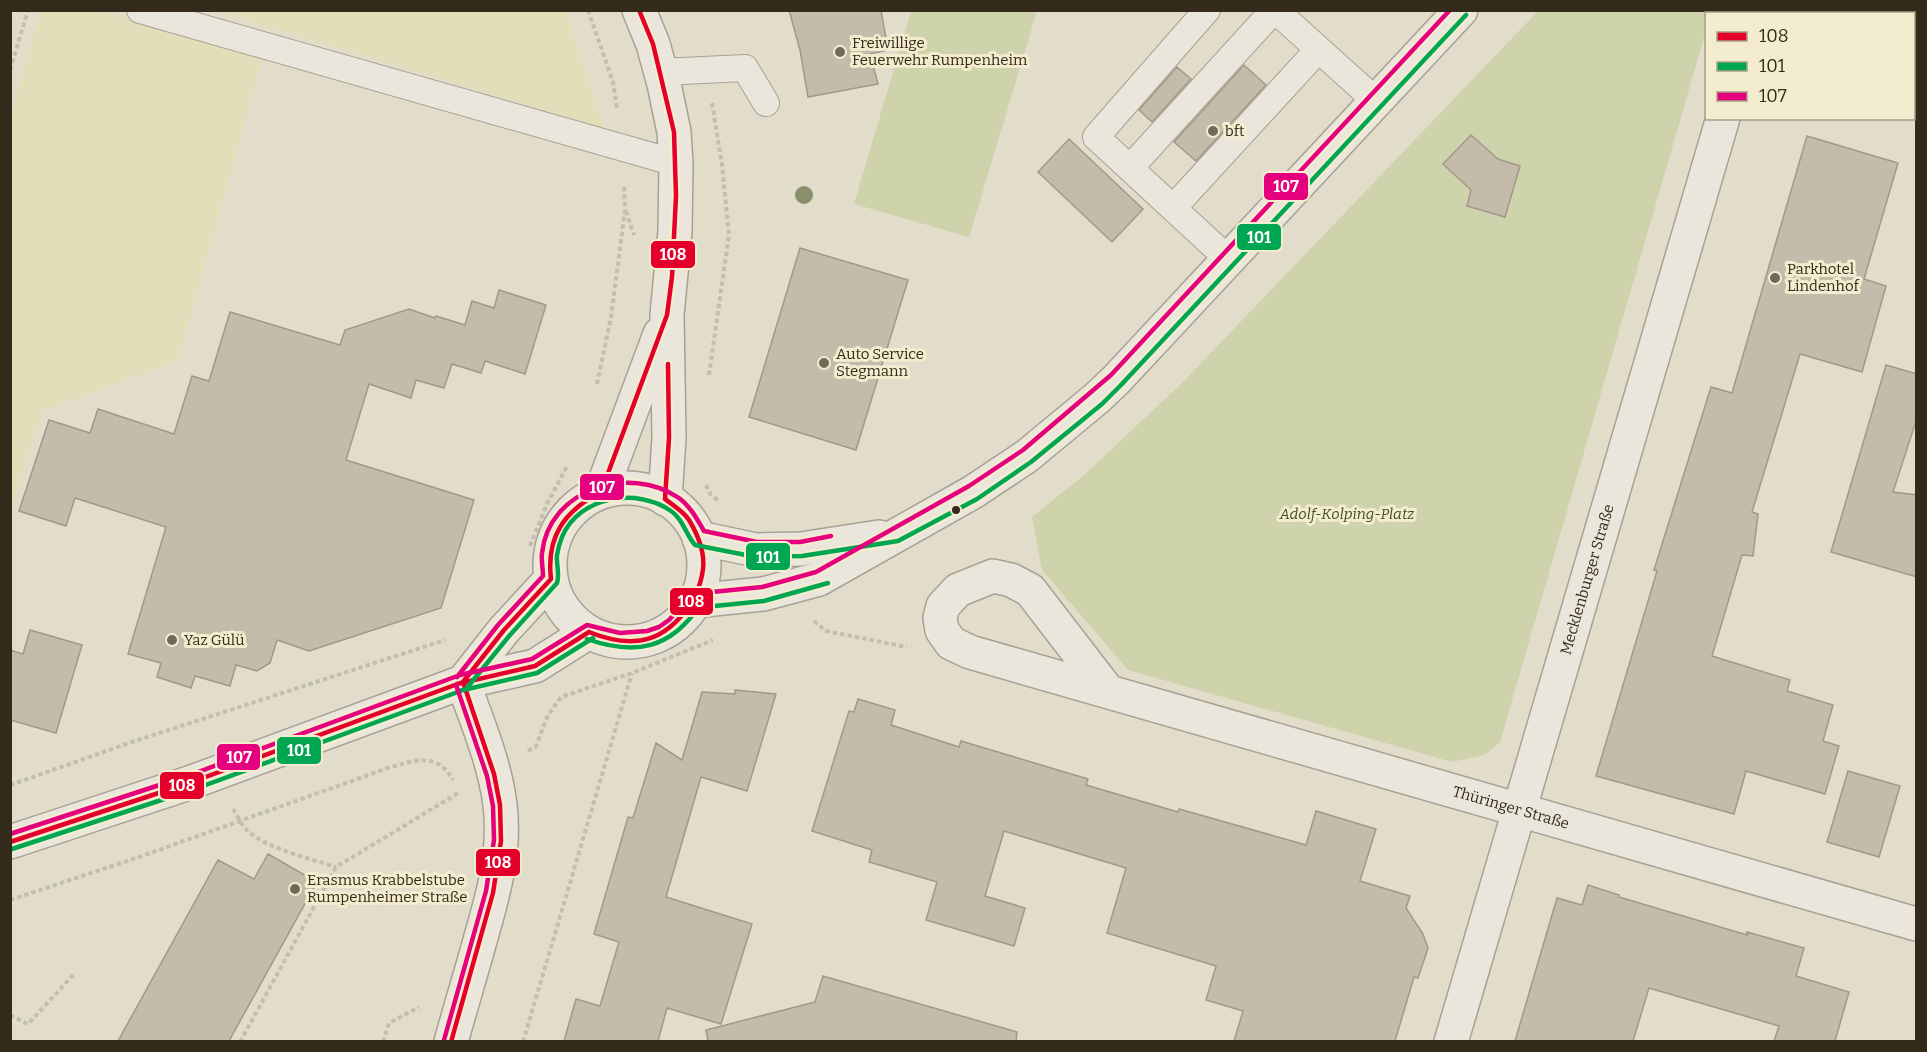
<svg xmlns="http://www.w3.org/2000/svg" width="1927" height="1052" font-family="Bitter,serif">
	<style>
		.farmland { fill: #e2deba }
		.green { fill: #cfd3ac }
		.building { fill: #c5bbab; stroke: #a29889; stroke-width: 1.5 }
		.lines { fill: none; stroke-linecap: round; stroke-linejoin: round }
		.service-casing { stroke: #a7a194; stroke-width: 28 }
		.minor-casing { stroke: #a7a194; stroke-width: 36 }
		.tertiary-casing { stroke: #a7a194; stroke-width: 36 }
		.path { stroke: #c3beb2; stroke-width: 4; stroke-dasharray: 4.5 3; stroke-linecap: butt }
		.service { stroke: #eae6db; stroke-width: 26 }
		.minor { stroke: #eae6db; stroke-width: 33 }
		.tertiary { stroke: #eae6db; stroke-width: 33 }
		.bus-1-casing { stroke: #f4ecce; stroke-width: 9 }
		.bus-2-casing { stroke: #f4ecce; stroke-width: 9 }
		.bus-3-casing { stroke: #f4ecce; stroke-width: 9 }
		.bus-1 { stroke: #e4002b; stroke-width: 4.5 }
		.bus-2 { stroke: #00a651; stroke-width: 4.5 }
		.bus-3 { stroke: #e5007d; stroke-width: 4.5 }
		.tree { fill: #898f6e }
		.poi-dot { fill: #716959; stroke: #f4ecce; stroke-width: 2 }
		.bus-dot { fill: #342a1c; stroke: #f4ecce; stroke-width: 2 }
		.labels { text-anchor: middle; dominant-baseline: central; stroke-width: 6; stroke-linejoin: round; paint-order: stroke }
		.poi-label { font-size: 15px; fill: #342a1c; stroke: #f4ecce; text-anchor: start }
		.park-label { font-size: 15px; font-style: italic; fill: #415023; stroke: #f4ecce }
		.street-label { font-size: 15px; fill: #342a1c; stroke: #f4ecce }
		.line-badge { stroke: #f4ecce; stroke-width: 2 }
		.badge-label { font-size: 16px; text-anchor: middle; font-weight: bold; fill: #fff }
	</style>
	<rect width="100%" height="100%" fill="#e2ddca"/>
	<!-- farmland -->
	<path class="farmland" d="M41,11H103L263,57L178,360L42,411L11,510V114Z
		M216,11H566L604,128Z"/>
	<!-- green -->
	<path class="green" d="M911,11H1037L969,237L854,204Z
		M1538,11H1712L1711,13L1706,14V31L1500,742L1485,755L1452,762L1128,670L1042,570L1032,517L1084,475L1181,384Z"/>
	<!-- building -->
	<path class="building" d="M789,10H881L888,50L870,54L878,84L808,97L800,50Z
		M1244,65L1266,85L1196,161L1174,142Z
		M1177,67L1191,79L1152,122L1139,110Z
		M1471,135L1498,159L1520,166L1505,217L1467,206L1471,190L1443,164Z
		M1807,136L1898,163L1864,279L1886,286L1862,372L1800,354L1752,512L1758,514L1753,556L1742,555L1712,656L1790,680L1787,691L1833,705L1823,741L1839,746L1825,794L1746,771L1734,814L1596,776L1657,571L1654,570L1711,387L1732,393Z
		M1069,139L1143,209L1112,242L1038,172Z
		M800,248L908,280L856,450L749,417Z
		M499,290L546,305L525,374L485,361L481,373L452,364L444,388L416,380L411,398L369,384L346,460L474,500L441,608L309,651L277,640L270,663L257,671L236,665L230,686L195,676L191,688L157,677L161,663L128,654L166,527L75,498L66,526L19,511L49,420L90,433L98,409L174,434L192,376L209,381L230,312L340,345L345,330L409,309L435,318L436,316L465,325L472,301L494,308Z
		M1886,365L1917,374V418L1893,492L1917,495V577L1831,552Z
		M30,630L82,645L56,733L10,720V650L23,654Z
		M735,690L776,694L747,791L701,777L666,897L752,924L721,1024L667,1008L658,1041H564L576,999L600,1006L619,942L594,934L628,817L633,818L656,743L682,760L702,692L735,694Z
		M858,699L895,710L891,725L959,747L961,741L1088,779L1086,785L1178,812L1179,809L1306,845L1316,811L1376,829L1360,881L1410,896L1406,908L1423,934L1428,948L1418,978L1414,977L1395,1041H1234L1243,1011L1206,1000L1216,966L1107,933L1126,868L1004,831L985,896L1025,908L1014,946L926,920L937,882L869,862L872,850L812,831L849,711L854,712Z
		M1848,771L1900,786L1879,857L1827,842Z
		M268,854L317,882L229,1041H118L218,860L254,879Z
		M1588,885L1619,895V897L1747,935V932L1804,948L1796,976L1849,992L1835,1041H1774L1779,1026L1649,988L1633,1041H1515L1557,898L1582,905Z
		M823,976L1017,1032L1016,1041H708L706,1030L815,1002Z"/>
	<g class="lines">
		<!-- service casing -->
		<g class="service-casing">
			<path id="service" d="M140,10L676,163
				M1207,10L1096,137L1228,259
				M1275,10L1376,101
				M661,72L745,68L766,103
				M1130,168L1274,10
				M1173,208L1318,50"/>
		</g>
		<!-- minor casing -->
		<g class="minor-casing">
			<g id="minor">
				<path d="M1754,14L1755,10"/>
				<path d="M699,538L756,550L801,549L879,537"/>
				<path d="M694,601L763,594L819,579L973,492L1027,456L1097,398L1116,380L1461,10"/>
				<path id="s1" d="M1107,690L1030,590L1011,580L993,576L958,590L943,606L940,618L942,630L951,643L970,652L1916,924"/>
				<path d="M451,1042C460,1009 470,977 479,944C492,899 506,853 500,805C495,763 477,722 463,682"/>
				<path id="s2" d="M1451,1042L1723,118"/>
			</g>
		</g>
		<!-- tertiary casing -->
		<g class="tertiary-casing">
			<path id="tertiary" d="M639,10L653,44L664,84L674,132L676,163L675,231L667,315L669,438L665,499
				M550 565a77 77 0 1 1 154 0a77 77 0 1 1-154 0Z
				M601,492L660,334
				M463,682L504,630L551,579
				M10,842L192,782L463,682L535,666L589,632"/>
		</g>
		<!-- path -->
		<path class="path" d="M588,10L613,82L617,110
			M10,70L28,10
			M626,211L634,235
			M709,375L729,235L722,165L712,103
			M597,384L611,317L625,210L624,184
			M706,485L711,495L720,502
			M530,546L547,504L567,466
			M814,621L826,631L907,647
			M528,751L536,746L548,715L561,697L632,673L713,640
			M10,785L132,742L445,640
			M233,809C237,815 241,823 246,829C263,848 312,859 336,867
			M10,900L142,856L385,769C412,761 436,750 453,780
			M10,1015L28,1024L74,974
			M240,1042L336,867L460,792
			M383,1042L389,1023L419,1007
			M523,1042L632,673"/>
		<!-- service -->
		<use href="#service" class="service"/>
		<!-- minor -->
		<use href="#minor" class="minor"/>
		<!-- tertiary -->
		<use href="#tertiary" class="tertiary"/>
		<!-- bus-1 casing -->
		<g class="bus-1-casing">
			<path id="bus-1" d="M601,492L667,315L672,277L676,196L674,132L653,44L639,10
				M665,499L669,438L668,364
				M589,632C604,638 618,642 634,641C670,640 699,602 703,569C705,552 698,535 689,520C684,512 673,505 665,499
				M457,684L535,666L589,632
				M10,842L192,782L463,682L504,630L551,579C546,537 564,511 601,492
				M451,1042L493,893L501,841L500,805L494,774L463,682"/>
		</g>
		<!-- bus-2 casing -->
		<g class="bus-2-casing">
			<path id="bus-2" d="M695,608L764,601L828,583
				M587,639C635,656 671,649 700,605
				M459,691L537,673L593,638
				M12,849L195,789L466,689L510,635L557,583C560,574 556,564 557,555C558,549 560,542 562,537C579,496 637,487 671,511C683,519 686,535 695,545L756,557L802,556L898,541L977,499L1031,462L1102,404L1121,385L1466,15"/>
		</g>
		<!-- bus-3 casing -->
		<g class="bus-3-casing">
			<path id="bus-3" d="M457,677L498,625L543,576C543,569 541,560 542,553C549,489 629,464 679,498C690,506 697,519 704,531L757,542H800L831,536
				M10,834L190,775L460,675L532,659L587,625L620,633L647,631L659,627L669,620L692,594L762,587L816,572L969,486L1023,450L1111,375L1450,10
				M444,1040L486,891L494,840L493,806L487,776L456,685"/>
		</g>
		<!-- bus-1 -->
		<use href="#bus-1" class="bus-1"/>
		<!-- bus-2 -->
		<use href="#bus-2" class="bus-2"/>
		<!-- bus-3 -->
		<use href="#bus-3" class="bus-3"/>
	</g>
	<!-- trees -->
	<circle class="tree" cx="804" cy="195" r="9"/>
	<!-- markers -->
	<g class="poi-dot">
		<circle cx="840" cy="52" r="6"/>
		<circle cx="1213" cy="131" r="6"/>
		<circle cx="1775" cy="278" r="6"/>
		<circle cx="824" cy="363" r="6"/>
		<circle cx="172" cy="640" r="6"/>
		<circle cx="295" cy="889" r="6"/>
	</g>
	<circle class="bus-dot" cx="956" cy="510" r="5"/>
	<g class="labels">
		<!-- poi labels -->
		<g class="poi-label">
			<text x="852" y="43">Freiwillige<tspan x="852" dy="17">Feuerwehr Rumpenheim</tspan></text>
			<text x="1225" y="131">bft</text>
			<text x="1787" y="269">Parkhotel<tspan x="1787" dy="17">Lindenhof</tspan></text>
			<text x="836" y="354">Auto Service<tspan x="836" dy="17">Stegmann</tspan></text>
			<text x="184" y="640">Yaz Gülü</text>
			<text x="307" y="880">Erasmus Krabbelstube<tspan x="307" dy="17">Rumpenheimer Straße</tspan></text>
		</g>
		<!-- park labels -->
		<g class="park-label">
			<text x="1347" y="514">Adolf-Kolping-Platz</text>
		</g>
		<!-- street labels -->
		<g class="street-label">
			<text stroke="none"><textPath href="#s2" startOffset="482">Mecklenburger Straße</textPath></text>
			<text stroke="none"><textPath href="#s1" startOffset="850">Thüringer Straße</textPath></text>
		</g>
	</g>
	<g class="line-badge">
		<rect x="1263" y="172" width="46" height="29" rx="6" fill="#e5007d"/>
		<rect x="1236" y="223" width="46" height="28" rx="6" fill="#00a651"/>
		<rect x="650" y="240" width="46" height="29" rx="6" fill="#e4002b"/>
		<rect x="579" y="473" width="46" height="28" rx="6" fill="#e5007d"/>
		<rect x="745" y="542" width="46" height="29" rx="6" fill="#00a651"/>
		<rect x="669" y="587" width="45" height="29" rx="6" fill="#e4002b"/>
		<rect x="276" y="736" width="46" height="29" rx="6" fill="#00a651"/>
		<rect x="216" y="743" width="45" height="28" rx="6" fill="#e5007d"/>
		<rect x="159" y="771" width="46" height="29" rx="6" fill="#e4002b"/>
		<rect x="475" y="848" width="46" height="29" rx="6" fill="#e4002b"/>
	</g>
	<g class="badge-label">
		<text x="1286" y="192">107</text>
		<text x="1259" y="243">101</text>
		<text x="673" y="260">108</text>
		<text x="602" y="493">107</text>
		<text x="768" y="563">101</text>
		<text x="691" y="607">108</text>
		<text x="299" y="756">101</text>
		<text x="239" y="763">107</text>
		<text x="182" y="791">108</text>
		<text x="498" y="868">108</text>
	</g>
	<!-- border -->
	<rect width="1927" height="1052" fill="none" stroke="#342a1c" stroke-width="24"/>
	<!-- legend -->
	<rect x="1705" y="12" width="210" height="108" fill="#f4ecce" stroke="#a79e87" stroke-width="1.5"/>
	<rect x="1717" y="32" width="30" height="9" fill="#e4002b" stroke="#a79e87" stroke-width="1.5"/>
	<text x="1759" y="42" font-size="18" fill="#342a1c">108</text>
	<rect x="1717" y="62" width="30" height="9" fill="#00a651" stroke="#a79e87" stroke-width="1.5"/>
	<text x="1759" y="72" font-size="18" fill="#342a1c">101</text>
	<rect x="1717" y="92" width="30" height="9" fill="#e5007d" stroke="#a79e87" stroke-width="1.5"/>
	<text x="1759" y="102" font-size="18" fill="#342a1c">107</text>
</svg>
